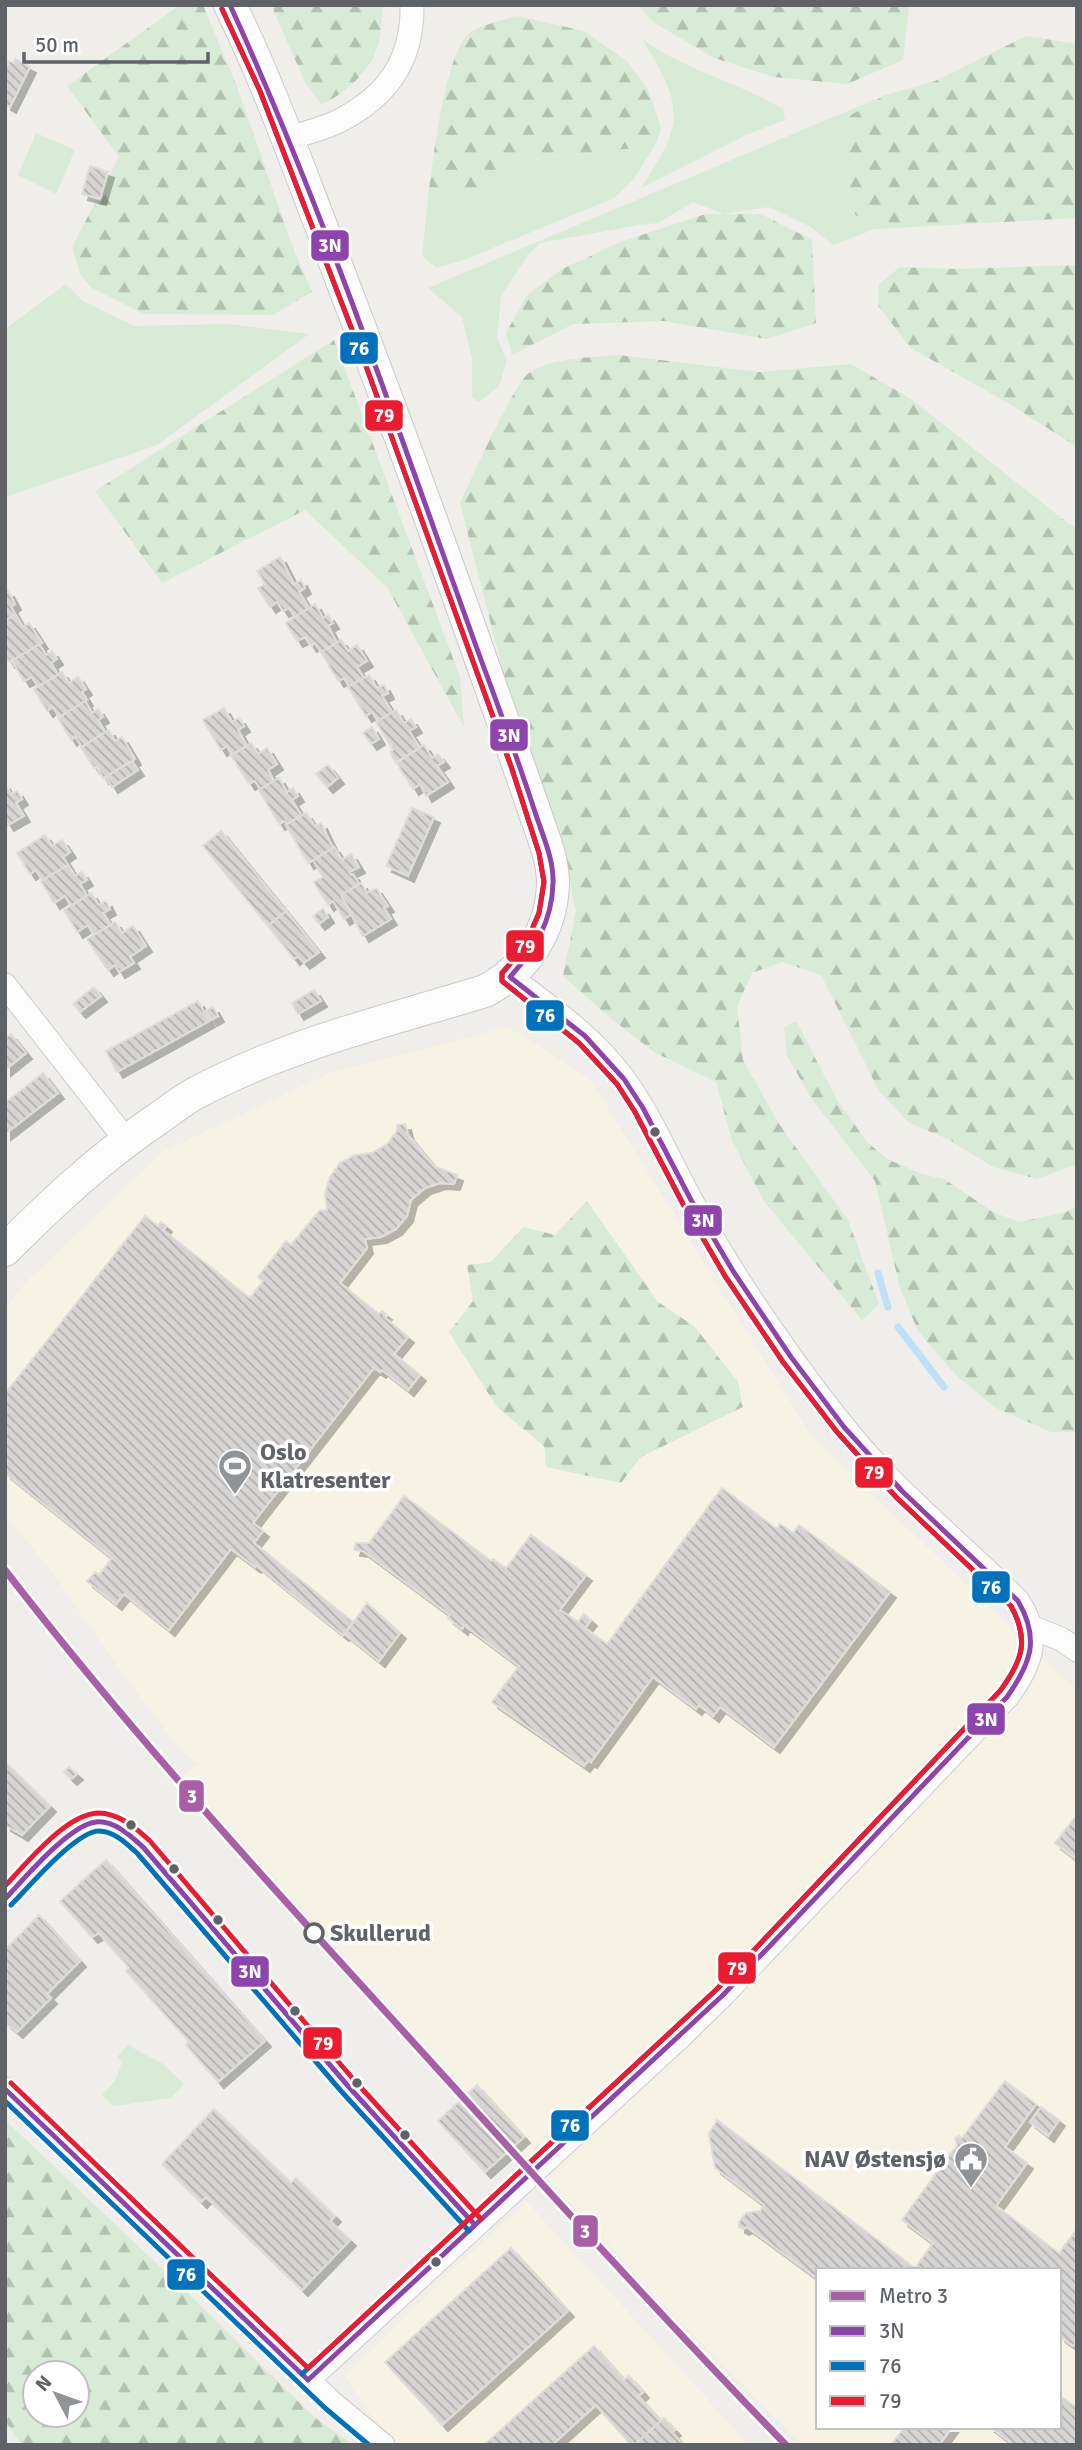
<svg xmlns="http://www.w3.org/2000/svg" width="1082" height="2450" font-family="Signika,sans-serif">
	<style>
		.commercial { fill: #f7f3e4; fill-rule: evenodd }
		.forest { fill: url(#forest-firs); fill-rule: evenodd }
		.park { fill: #d8ebd6 }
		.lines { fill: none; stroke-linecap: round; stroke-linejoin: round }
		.stream { stroke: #bfe0f9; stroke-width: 7 }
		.building { fill: url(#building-back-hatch); stroke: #deddd9; stroke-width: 2; filter: url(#shadow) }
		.street-casing { stroke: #cbcccc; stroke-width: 25 }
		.secondary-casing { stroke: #cacacb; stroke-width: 34 }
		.street { stroke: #fdfcfc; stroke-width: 23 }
		.secondary { stroke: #fdfcfc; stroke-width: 32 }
		.bus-1-casing { stroke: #fff; stroke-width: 10 }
		.bus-2-casing { stroke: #fff; stroke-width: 10 }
		.bus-3-casing { stroke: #fff; stroke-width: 10 }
		.bus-1 { stroke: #8e44ad; stroke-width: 5 }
		.bus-2 { stroke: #0072bc; stroke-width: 5 }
		.bus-3 { stroke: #ed1b2f; stroke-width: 5 }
		.metro-1-casing { stroke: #fff; stroke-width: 12 }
		.metro-1 { stroke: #a85fa5; stroke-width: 7 }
		.bus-dot { fill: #5f6368; stroke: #fff; stroke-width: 2.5 }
		.stop-dot { fill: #fff; stroke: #5f6368; stroke-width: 3.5 }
		.labels { text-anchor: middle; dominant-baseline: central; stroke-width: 7; stroke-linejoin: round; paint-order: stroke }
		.poi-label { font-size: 24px; font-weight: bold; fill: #5f6368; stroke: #fff; text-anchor: start }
		.stop-label { font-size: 24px; font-weight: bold; fill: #5f6368; stroke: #fff; text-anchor: start }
		.line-badge { stroke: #fff; stroke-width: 2.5 }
		.badge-label { font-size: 19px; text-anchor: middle; font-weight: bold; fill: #fff }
	</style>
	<defs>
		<pattern id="forest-firs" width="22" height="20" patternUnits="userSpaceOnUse" patternTransform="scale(1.75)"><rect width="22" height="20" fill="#d8ebd6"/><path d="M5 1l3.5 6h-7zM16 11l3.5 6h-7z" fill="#b2c2b1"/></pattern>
		<pattern id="building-back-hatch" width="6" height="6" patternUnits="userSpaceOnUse" patternTransform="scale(1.75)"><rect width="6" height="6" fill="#d6d5d3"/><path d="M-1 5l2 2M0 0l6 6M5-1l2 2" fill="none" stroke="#b1b0af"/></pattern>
		<filter id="shadow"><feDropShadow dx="6" dy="6" stdDeviation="0" flood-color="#0004"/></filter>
	</defs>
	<rect width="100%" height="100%" fill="#efeeea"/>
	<!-- commercial -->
	<path class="commercial" d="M508,1027L590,1079L810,1434L1067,1682L1077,1689V2445H803L758,2402L671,2312L466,2090L183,1777L197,1764L180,1749L118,1667L51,1570L5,1515V1310L24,1284L164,1151L330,1073ZM818,2270H1059V2427H818Z
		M527,2202L638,2323L749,2445H390L345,2376L474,2250Z"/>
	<!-- forest -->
	<path class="forest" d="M180,5H203L238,89L290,240L312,292L273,315L144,314L92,288L81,276L72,247L119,157L67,86Z
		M271,5H383C381,18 382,33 378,45C370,70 346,95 321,104L305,82Z
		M638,5H909L903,60L847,84L774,77L714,58L653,22Z
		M517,16L584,31L627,61L648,90L661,128L638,148L524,160L504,175L490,192L460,191L428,199C433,164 444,51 471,32C481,25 504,20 517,16Z
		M1026,36L1077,44V218L875,229L849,210L848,157L839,122L883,96L935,81Z
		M706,214H761L812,240L816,323L767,339L664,321L573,324L512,355L506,333L527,295L562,269L623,241Z
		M1077,265V447L1013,406L911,348L878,306L879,284L900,267L954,269Z
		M334,340L460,677L464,727L387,587L305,510L162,583L95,491Z
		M619,355L760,372L851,364L911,399L1069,524L1077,528V1164L1037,1179L993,1167L948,1139L909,1123L879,1091L821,975L782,962L752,973L737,1007L743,1060L779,1124L848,1220L879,1304L862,1320L764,1201L732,1141L716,1082L654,1052L609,1017L563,976L576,911L561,840L504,675L460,503C470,482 515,381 529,373C555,357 589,358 619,355Z
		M796,1021L837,1100L867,1142L887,1159L922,1174L944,1179L993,1212L1019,1222L1066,1212L1077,1205V1432H1051L994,1407L955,1374L918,1331L900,1288L875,1181L812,1099L787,1056L784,1028Z
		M587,1201L658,1302L694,1326L738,1382L743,1407L641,1457L621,1483L546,1467L544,1446L497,1407L449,1332L473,1301L467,1265L491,1262L523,1227L555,1235Z
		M5,2120L191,2296L313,2416L353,2445H22L5,2421ZM35,2373H77V2415H35Z"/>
	<!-- park -->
	<path class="park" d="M642,39C684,70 738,82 783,109L785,120L746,135L641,188C649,175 657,163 664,150C687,107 664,76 642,39Z
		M883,96L839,122L848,157L849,210L875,229L833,245L809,226L769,207L724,214L693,202L658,223L639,225L540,243L528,255L501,296L497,338L507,361L499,386L479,402L472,398V359L462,317L428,288Z
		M661,128L657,141L634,179L614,198L466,259L437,268L422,256L428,199L460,191L490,192L504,175L524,160L638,148Z
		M36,133L75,150L56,194L18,175Z
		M66,284L83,301L134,326L228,324L309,334L157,445L5,497V329Z
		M129,2044L135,2049L163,2064L184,2084L171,2098L114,2106L102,2095L115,2081L122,2062L117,2057Z"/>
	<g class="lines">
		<!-- stream -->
		<path class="stream" d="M878,1273L888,1307
			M898,1327L944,1387"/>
	</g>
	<!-- building -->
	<path class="building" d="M15,59L30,67L10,107L5,104V64L8,65L9,61L14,63Z
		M90,166L108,172L100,199L82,194Z
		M280,557L294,584L301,580L305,588L299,592L309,608L295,617L289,608L283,611L277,602L270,607L258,588L265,584L257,571Z
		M8,591L15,604L11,607L15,614L5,621V593Z
		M315,604L323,618L328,615L333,623L328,626L337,643L321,652L315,643L311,646L305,637L297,641L286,623Z
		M15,614L23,627L29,623L42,643L9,662L5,655V621Z
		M341,640L348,651L357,645L367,661L357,667L364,678L349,686L344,678L338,681L321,652Z
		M39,644L46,655L52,651L57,659L51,663L58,675L38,687L32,677L24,681L12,661Z
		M62,672L69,683L78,677L86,689L82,692L87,700L59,717L53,707L47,711L34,689Z
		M369,675L377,688L384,685L388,693L382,696L392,712L378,721L372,712L366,716L348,687Z
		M85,701L92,713L98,709L103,717L98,720L105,732L82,747L75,736L71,740L58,718Z
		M224,708L232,722L239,718L244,726L238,730L247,746L232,755L227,746L221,750L203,720Z
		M396,710L404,723L411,719L416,727L409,731L420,748L396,763L390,752L393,750L376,722Z
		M372,727L379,739L371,744L363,733Z
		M109,730L115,741L122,737L135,759L103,778L97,767L94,768L81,747Z
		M251,743L258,754L267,748L277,764L268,770L274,781L260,789L255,781L249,784L231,755Z
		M424,745L432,758L438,754L444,762L437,766L448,782L426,796L420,784L413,789L396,762Z
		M132,761L138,770L112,787L106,777Z
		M328,765L338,778L327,787L316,774Z
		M279,778L287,792L293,788L298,796L292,800L301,815L287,824L285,821L279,824L259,790Z
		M5,785L11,794L17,791L22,799L16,803L24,816L8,825L5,820Z
		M412,808L434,817L408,876L386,866Z
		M306,813L315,826L321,823L333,848L308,863L286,825Z
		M221,831L286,911L268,926L203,846Z
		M45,835L52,846L62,840L70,852L63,857L68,865L42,880L36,870L30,874L17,853Z
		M334,847L342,860L351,854L359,867L349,872L351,875L353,874L359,884L341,895L352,914L344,919L333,901L328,905L314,882L323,877L313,860Z
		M68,865L75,876L82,872L87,880L80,884L87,896L71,906L65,896L54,903L41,881Z
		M361,883L367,893L376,888L388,906L384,908L391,919L363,936L341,895Z
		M91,893L99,905L106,901L110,909L103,913L111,925L94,935L88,925L77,932L64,910Z
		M323,909L328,917L319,924L313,916Z
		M286,911L319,952L304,963L298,956L294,959L268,926Z
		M115,922L122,933L133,926L146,946L130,957L134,963L119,972L115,965L108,970L87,939Z
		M94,987L101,996L80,1012L73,1004Z
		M314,990L321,1001L298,1014L292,1003Z
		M198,1001L209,1021L117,1072L106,1051Z
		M213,1007L218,1016L211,1020L206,1011Z
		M11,1034L26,1053L5,1070V1038Z
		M43,1073L58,1093L5,1134V1103Z
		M405,1124L408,1135L434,1166L457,1175L454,1184L440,1183L425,1188L411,1200L407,1216L396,1229L381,1237L365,1239L367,1248L340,1283L379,1314L382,1311L386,1314L384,1317L408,1337L394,1354L420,1375L408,1390L382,1370L380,1372L374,1368L253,1523L263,1531L254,1543L353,1622L343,1635L256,1565L255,1567L231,1549L169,1630L124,1594L116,1604L87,1581L95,1572L99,1575L112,1558L5,1473V1394L145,1216L158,1226L161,1222L166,1226L163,1230L250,1298L263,1281L258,1277L286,1241L291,1245L319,1211L327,1210L325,1193L330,1177L340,1163L355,1155L372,1153L387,1144L397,1131V1125Z
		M722,1488L777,1529L780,1524L793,1533L799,1525L890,1592L774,1747L720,1707L713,1716L699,1705L696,1709L653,1677L591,1762L589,1760L584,1766L492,1702L519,1666L464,1625L462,1629L448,1618L450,1615L363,1551L354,1550L356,1543H369L404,1496L491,1561L493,1559L506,1568L531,1535L586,1575L560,1610L578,1622L584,1614L591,1620L585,1628L607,1644Z
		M367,1603L400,1633L379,1661L345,1634Z
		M5,1762L50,1806L22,1835L5,1825Z
		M69,1767L77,1774L71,1779L64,1772Z
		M1077,1815V1860L1055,1843Z
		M106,1860L265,2041L218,2082L186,2045L189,2042L126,1971L129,1968L99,1933L92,1937L60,1901Z
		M39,1915L80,1961L47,1994L51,1998L17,2032L5,2022V1950Z
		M1005,2081L1036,2104L1005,2147L1027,2163L996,2206L1059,2253L1077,2229V2341L1073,2346L1059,2336V2270H818V2279L747,2227L743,2229L739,2227V2222L746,2213L760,2211L764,2205L715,2168L709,2134L717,2120L915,2268L933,2243L902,2220L957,2145L955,2138L959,2136L962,2138Z
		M477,2085L524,2137L485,2172L438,2121Z
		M1041,2107L1059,2120L1048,2136L1030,2122Z
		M214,2109L291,2183L296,2178L335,2216L330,2221L350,2240L302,2290L206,2197L201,2202L162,2164Z
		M511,2248L568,2311L442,2425L385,2362Z
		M594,2346L624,2380L629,2376L643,2392L638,2396L661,2421L634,2445H631L596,2405L552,2445H484Z
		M1059,2395L1077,2408V2445H1014L990,2427H1059Z
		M664,2418L675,2430L672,2432L683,2445H634Z
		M900,2427H952L939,2445H891L903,2429Z"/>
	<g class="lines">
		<!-- street casing -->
		<g class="street-casing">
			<path id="street" d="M288,139C304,133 323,129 339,121C388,96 413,60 412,5
				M5,985L126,1140
				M1031,1627L1061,1639L1077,1650
				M5,1899C23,1881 73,1823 96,1822C114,1821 131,1835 143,1847C251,1975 360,2103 475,2225
				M5,2089L331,2402L383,2445
				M308,2380L680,2037L723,1995L1007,1697C1031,1665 1042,1637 1018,1601C975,1558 929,1519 887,1476C847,1435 811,1386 778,1339C747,1295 717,1248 691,1200C669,1160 651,1116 624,1079C593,1037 551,1008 510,977"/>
		</g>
		<!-- secondary casing -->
		<g class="secondary-casing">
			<path id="secondary" d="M5,1250C53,1202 102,1156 159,1118C170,1110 182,1101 194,1094C285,1045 387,1021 485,991C526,970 552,930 553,883C553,858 542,834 534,810C518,763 501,716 484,668C434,526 382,385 328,244C297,164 268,82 230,5"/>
		</g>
		<!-- street -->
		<use href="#street" class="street"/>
		<!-- secondary -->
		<use href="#secondary" class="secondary"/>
		<!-- bus-1 casing -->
		<g class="bus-1-casing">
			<path id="bus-1" d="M230,5C327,217 401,439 480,657C499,708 518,760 535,812C542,834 554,859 553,883C552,922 535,949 510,977
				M5,1899C24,1879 69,1825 96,1822C114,1820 131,1836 143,1847L348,2086L475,2225
				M5,2089L308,2380
				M308,2380L723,1995L1007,1697C1031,1663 1040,1639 1018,1601L903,1492L844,1427L791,1357L733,1271L691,1200L643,1108L624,1079L585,1036L510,977"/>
		</g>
		<!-- bus-2 casing -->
		<g class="bus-2-casing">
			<path id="bus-2" d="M222,9L260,91L366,366L512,769L539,853L544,882L539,913L524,948L502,973V981L579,1043L617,1084L635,1112L683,1204L725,1276L783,1362L837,1432L897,1498L1011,1606C1030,1641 1022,1661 1000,1691L717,1989L302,2374
				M11,1905C28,1888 76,1831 99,1831C114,1831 127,1844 137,1853L341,2091L469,2231
				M5,2101L325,2408L369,2445"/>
		</g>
		<!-- bus-3 casing -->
		<g class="bus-3-casing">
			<path id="bus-3" d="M5,1886C26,1864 66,1814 98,1813C119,1813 136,1828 150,1841L354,2080L481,2219
				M11,2083L308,2368L717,1989L1000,1691C1022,1661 1030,1641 1011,1606L897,1498L837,1432L783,1362L725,1276L683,1204L635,1112L617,1084L579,1043L502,981V973L524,948L539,913L544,882L539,853L512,769L366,366L260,91L222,9"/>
		</g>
		<!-- bus-1 -->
		<use href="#bus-1" class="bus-1"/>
		<!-- bus-2 -->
		<use href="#bus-2" class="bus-2"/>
		<!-- bus-3 -->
		<use href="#bus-3" class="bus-3"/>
		<!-- metro-1 casing -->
		<g class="metro-1-casing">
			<path id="metro-1" d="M5,1570C127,1728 260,1874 394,2021C523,2163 652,2307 786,2445"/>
		</g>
		<!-- metro-1 -->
		<use href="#metro-1" class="metro-1"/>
	</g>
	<!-- icons -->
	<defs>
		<g id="stadium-pin" transform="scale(1.75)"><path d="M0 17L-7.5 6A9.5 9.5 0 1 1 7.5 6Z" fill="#919496" stroke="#fff"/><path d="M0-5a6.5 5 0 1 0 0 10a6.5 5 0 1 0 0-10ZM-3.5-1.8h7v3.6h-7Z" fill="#fff"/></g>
		<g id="civic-pin" transform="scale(1.75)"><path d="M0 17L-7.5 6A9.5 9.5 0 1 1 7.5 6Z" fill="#919496" stroke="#fff"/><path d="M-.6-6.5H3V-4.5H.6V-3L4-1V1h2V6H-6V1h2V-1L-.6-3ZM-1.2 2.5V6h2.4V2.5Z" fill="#fff"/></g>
	</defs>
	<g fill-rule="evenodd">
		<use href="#stadium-pin" x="235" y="1466"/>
		<use href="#civic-pin" x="971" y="2159"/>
	</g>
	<!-- markers -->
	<g class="bus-dot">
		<circle cx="655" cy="1132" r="6"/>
		<circle cx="131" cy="1825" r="6"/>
		<circle cx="174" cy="1869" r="6"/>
		<circle cx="218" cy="1920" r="6"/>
		<circle cx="295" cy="2011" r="6"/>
		<circle cx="357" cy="2083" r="6"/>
		<circle cx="405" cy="2135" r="6"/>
		<circle cx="436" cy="2262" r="6"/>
	</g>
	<circle class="stop-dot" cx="314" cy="1933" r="9"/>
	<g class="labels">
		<!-- poi labels -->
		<g class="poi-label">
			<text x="260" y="1452">Oslo<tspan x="260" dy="28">Klatresenter</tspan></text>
			<text x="946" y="2159" text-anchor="end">NAV Østensjø</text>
		</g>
		<!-- stop labels -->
		<g class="stop-label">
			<text x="330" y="1933">Skullerud</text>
		</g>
	</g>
	<g class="line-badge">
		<rect x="310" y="229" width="40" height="33" rx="7" fill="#8e44ad"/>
		<rect x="339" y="331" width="40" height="34" rx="7" fill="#0072bc"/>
		<rect x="364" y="399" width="40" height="33" rx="7" fill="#ed1b2f"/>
		<rect x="489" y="718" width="40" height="34" rx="7" fill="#8e44ad"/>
		<rect x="505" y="929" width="40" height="34" rx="7" fill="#ed1b2f"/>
		<rect x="525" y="999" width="40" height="33" rx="7" fill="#0072bc"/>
		<rect x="683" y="1204" width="40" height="33" rx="7" fill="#8e44ad"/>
		<rect x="854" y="1456" width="40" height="33" rx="7" fill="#ed1b2f"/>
		<rect x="971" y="1570" width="40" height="34" rx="7" fill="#0072bc"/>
		<rect x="966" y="1702" width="40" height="34" rx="7" fill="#8e44ad"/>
		<rect x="178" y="1779" width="27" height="34" rx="7" fill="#a85fa5"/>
		<rect x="717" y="1951" width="40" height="34" rx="7" fill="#ed1b2f"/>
		<rect x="230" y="1955" width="40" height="33" rx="7" fill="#8e44ad"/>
		<rect x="302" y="2026" width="41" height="34" rx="7" fill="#ed1b2f"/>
		<rect x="550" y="2109" width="40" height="33" rx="7" fill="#0072bc"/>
		<rect x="572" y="2214" width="27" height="34" rx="7" fill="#a85fa5"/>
		<rect x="166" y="2258" width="40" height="33" rx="7" fill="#0072bc"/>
	</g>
	<g class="badge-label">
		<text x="330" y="252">3N</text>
		<text x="359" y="355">76</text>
		<text x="384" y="422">79</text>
		<text x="509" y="742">3N</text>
		<text x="525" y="953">79</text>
		<text x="545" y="1022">76</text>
		<text x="703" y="1227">3N</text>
		<text x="874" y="1479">79</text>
		<text x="991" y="1594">76</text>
		<text x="986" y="1726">3N</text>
		<text x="192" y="1803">3</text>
		<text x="737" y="1975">79</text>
		<text x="250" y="1978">3N</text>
		<text x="323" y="2050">79</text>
		<text x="570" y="2132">76</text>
		<text x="585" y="2238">3</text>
		<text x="186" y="2281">76</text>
	</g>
	<!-- border -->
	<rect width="1082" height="2450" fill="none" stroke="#5f6368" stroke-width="14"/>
	<!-- legend -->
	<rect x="816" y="2268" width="245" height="161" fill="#ffffff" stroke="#bfc1c3" stroke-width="2"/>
	<rect x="830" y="2291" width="35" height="10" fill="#a85fa5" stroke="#bfc1c3" stroke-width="2"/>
	<text x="879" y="2303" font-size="21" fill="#5f6368">Metro 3</text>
	<rect x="830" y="2326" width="35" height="10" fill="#8e44ad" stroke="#bfc1c3" stroke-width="2"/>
	<text x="879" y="2338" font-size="21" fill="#5f6368">3N</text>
	<rect x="830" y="2361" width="35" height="10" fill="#0072bc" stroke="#bfc1c3" stroke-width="2"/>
	<text x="879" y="2373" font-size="21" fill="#5f6368">76</text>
	<rect x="830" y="2396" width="35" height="10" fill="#ed1b2f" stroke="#bfc1c3" stroke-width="2"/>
	<text x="879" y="2408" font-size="21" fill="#5f6368">79</text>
	<!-- north arrow -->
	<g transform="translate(56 2394) rotate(311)"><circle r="33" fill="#ffffff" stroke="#bfc1c3" stroke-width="2"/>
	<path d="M0-5L12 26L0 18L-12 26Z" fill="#919496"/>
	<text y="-10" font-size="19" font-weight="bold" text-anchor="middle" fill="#5f6368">N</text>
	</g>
	<!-- scale -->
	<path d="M24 52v10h184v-10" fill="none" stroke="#5f6368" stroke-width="3.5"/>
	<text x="35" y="52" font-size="21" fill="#5f6368" stroke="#ffffff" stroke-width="5" paint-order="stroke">50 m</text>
</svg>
